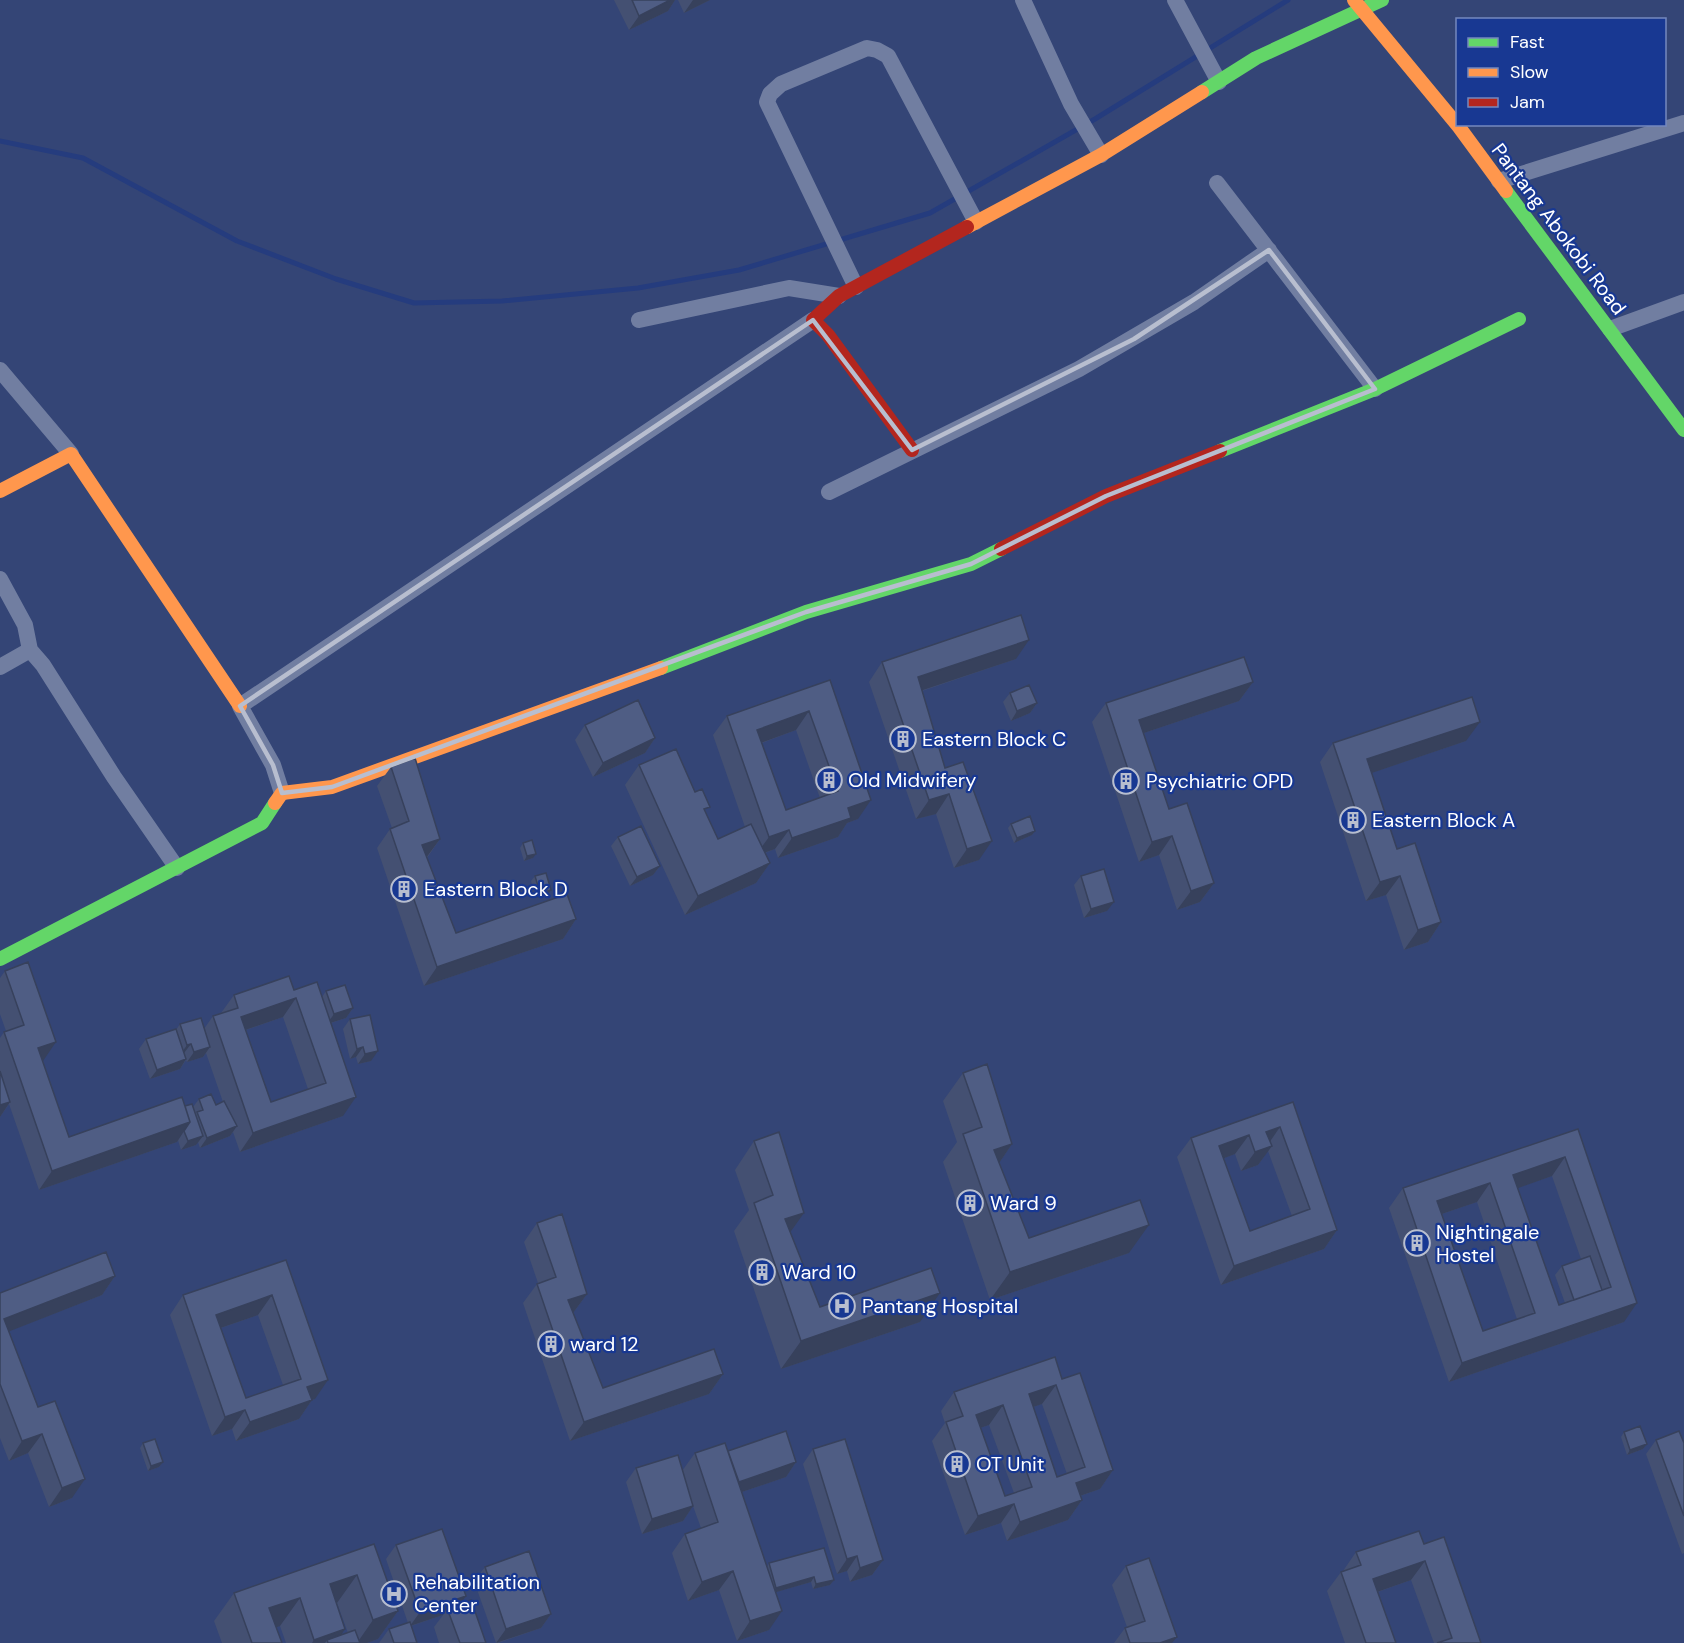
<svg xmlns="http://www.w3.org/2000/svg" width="1684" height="1643" font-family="'DM Sans',sans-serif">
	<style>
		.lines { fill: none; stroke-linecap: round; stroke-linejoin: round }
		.stream { stroke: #253c7e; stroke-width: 5 }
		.street { stroke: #717ea1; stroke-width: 16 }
		.fast { stroke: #63d668; stroke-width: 14 }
		.slow { stroke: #ff974d; stroke-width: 14 }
		.jam { stroke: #b3261e; stroke-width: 14 }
		.wall { fill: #445072; fill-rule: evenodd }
		.shaded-wall { fill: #37415c }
		.building { fill: #4f5d84; stroke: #37415c; stroke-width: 1.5; fill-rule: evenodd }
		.marked { fill: none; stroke: #b8becf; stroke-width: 4.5; stroke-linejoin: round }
		.labels { text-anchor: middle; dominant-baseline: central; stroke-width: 4.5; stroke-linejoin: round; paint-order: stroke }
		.street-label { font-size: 20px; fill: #fff; stroke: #183892 }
		.poi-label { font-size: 20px; fill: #fff; stroke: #183892; text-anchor: start }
	</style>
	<rect width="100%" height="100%" fill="#344576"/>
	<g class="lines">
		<!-- stream -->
		<path class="stream" d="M0,141L83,158L237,241L336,279L414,303L502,301L638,288L739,270L930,213L1095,119L1288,0"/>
		<!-- street -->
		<path class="street" d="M1023,0L1071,104L1101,155
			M1175,0L1219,82
			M1499,181L1684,123
			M1217,183L1375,389
			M856,287L767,102L770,94L781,84L867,48L877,50L888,56L976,222
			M639,320L789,288L839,296
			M1610,329L1684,302
			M0,370L71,454
			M829,492L1079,369L1194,302L1269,250
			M0,579L25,625L30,650
			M0,667L30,650L43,665L114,777L177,868
			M282,793L273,765L240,706L813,320"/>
		<!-- fast -->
		<path class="fast" d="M1202,92L1256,58L1382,0
			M1506,191L1684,430
			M1220,451L1375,389L1519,319
			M661,668L806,612L971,564L1001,549
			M0,959L262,823L275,803"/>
		<!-- slow -->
		<path class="slow" d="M1354,0L1459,127L1506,191
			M967,227L1101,155L1202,92
			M0,491L71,454L240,706
			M275,803L282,793L332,787L661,668"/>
		<!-- jam -->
		<path class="jam" d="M912,450L828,335L813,320L839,296L967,227
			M1001,549L1106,496L1220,451"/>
	</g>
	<!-- wall -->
	<path class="wall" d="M614,0H675L668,11L629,30Z
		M678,0H710L684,13Z
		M1016,659L922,691L945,768L979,860L954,868L936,814L916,819L869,682L882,662Z
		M830,680L858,819L847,823L838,837L778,858L775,849L765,853L770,863L756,883L685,915L625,785L639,765L695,792L718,839L745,827L713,735L727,716ZM796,730L820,798L786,810L762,743Z
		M1253,682L1239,701L1144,733L1169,809L1214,883L1200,902L1177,910L1159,855L1139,862L1092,722L1106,703Z
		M1010,693L1037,703L1030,713L1011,721L1003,702Z
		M585,725L655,738L645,753L593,777L575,740Z
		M1466,741L1371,773L1397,849L1441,922L1428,942L1404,950L1386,895L1366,901L1320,762L1333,743Z
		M391,767L440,839L427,858L456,933L576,919L563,939L424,986L377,848L390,829L392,828L377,786Z
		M1011,824L1035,831L1032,835L1014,843L1008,828Z
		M618,837L660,866L653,875L630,886L611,846Z
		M523,843L533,858L524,861L520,848Z
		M535,876L551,890L548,895L536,898L531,881Z
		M1081,876L1107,911L1084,918L1074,885Z
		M5,971L43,1061L69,1137L185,1106L193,1107L199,1099L216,1105L223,1102L206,1053L203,1057L187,1062L186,1060L180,1069L150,1079L139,1049L146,1039L176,1030L180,1024L204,1029L213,1016L221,1013L234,995L294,990L322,997L326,991L353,1008L346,1018L331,1023L343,1116L240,1152L233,1132L230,1136L200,1148L198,1142L196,1145L181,1150L178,1140L177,1142L39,1190L9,1104L0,1117V1038L4,1032L6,1031L0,1014V978ZM283,1017L308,1089L271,1102L246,1030Z
		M350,1019L371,1061L358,1064L356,1057L350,1059L343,1029Z
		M963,1073L1012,1144L999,1163L1029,1238L1129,1253L990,1300L943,1162L957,1142L943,1101Z
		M1293,1102L1337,1230L1324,1249L1221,1285L1177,1157L1191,1138ZM1268,1151L1292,1216L1250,1231L1224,1158L1235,1154L1241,1171L1258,1165Z
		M1578,1129L1624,1322L1449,1382L1389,1208L1403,1188ZM1552,1176L1581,1259L1562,1266L1555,1275L1565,1303L1559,1305L1517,1188ZM1477,1202L1517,1319L1483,1331L1442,1214Z
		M754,1141L820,1307L920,1322L781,1369L734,1231L749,1210L735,1170Z
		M537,1223L587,1294L573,1313L603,1388L723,1374L709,1394L570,1441L523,1303L537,1284L538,1283L524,1242Z
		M286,1260L315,1399L312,1400L299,1419L236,1441L232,1429L212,1436L170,1315L183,1295ZM258,1315L283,1385L246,1398L221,1328Z
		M115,1276L102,1295L9,1331L72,1498L49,1507L28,1453L9,1461L0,1438V1293Z
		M1062,1379L1113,1470L1100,1489L1080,1496L1082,1500L1068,1520L1007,1541L1001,1523L965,1535L932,1441L945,1423L941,1411L954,1392ZM1042,1404L1067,1474L1057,1477L1033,1407ZM989,1425L1014,1493L1005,1496L980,1428Z
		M1624,1432L1647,1444L1643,1449L1627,1455L1621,1437Z
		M1656,1440L1684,1443V1553L1682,1554L1646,1454Z
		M143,1443L163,1462L159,1467L148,1471L140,1448Z
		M813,1449L883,1560L872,1575L850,1582L847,1571L837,1574L803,1464Z
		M728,1451L796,1462L786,1477L742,1492L767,1567L769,1563L834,1580L830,1585L813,1589L811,1582L776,1592L769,1630L737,1641L719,1590L688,1601L672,1553L685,1534L701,1528L693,1506L683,1521L642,1534L626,1482L636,1468L682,1471L695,1453Z
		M374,1544L398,1611L378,1639L367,1643H286L280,1626L276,1627L282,1643H222L214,1621L234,1593ZM337,1603L348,1633L341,1635Z
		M1424,1544L1481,1643H1434L1411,1580L1378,1592L1396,1643H1345L1327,1591L1341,1572L1343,1571L1356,1552Z
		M396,1545L466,1596L460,1603L486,1643H439L434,1627L443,1615L411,1626L417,1643H379L389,1629L408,1623L386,1559Z
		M1126,1566L1172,1643H1114L1125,1628L1127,1627L1112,1585Z
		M485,1567L551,1614L541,1628L498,1643H496L474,1581Z"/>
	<!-- shaded-wall -->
	<path class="shaded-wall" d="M670,0H675L668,11L629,30L639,16Z
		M693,0H710L684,13Z
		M1029,640L1016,659L905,696L918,677Z
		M1253,682L1239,701L1126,739L1139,720Z
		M1037,703L1030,713L1011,721L1017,711Z
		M809,711L796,730L744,749L757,730Z
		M1480,722L1466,741L1354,779L1367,759Z
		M655,738L645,753L593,777L603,763Z
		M949,794L936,814L916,819L929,800Z
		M871,800L858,819L847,823L838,837L778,858L792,838L848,808Z
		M789,830L775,849L755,856L769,837Z
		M1035,831L1032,835L1014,843L1017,838Z
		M1172,836L1159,855L1139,862L1152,842Z
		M440,839L426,858L422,845Z
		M992,841L979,860L954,868L967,849Z
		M536,854L533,858L524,861L527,856Z
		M770,863L756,883L685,915L698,896Z
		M660,866L653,875L630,886L637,877Z
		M1400,876L1386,895L1366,901L1380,882Z
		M1214,883L1200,902L1177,910L1191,891Z
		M551,890L548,895L536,898L540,893Z
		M1114,902L1107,911L1084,918L1091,909Z
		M576,919L563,939L424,986L437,967Z
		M1441,922L1428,942L1404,950L1418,930Z
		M296,998L283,1017L228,1036L241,1017Z
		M353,1008L346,1018L327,1024L334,1014Z
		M56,1042L43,1061L38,1048Z
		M191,1044L184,1053L180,1055L187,1045Z
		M210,1047L203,1057L187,1062L194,1052Z
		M363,1047L356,1057L350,1059L357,1049Z
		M378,1051L371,1061L358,1064L365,1054Z
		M186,1059L180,1069L150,1079L157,1070Z
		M356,1097L343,1116L240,1152L253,1133Z
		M10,1102L0,1117V1105Z
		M190,1122L177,1142L39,1190L52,1171Z
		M237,1126L230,1136L200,1148L207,1138Z
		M1280,1127L1267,1146L1266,1132Z
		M1249,1135L1235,1154L1206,1165L1219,1146Z
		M203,1136L196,1145L181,1150L188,1141Z
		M1012,1144L993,1172L994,1150Z
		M1272,1146L1258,1165L1241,1171L1255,1152Z
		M1565,1157L1552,1176L1499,1195L1513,1175Z
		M1490,1183L1477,1202L1424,1220L1437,1201Z
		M804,1213L784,1241L785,1219Z
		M1149,1225L1129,1253L990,1300L1010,1272Z
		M1337,1230L1324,1249L1221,1285L1234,1266Z
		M115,1276L102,1295L0,1335L4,1319Z
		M940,1293L920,1322L781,1369L801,1341Z
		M587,1294L573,1313L568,1300Z
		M272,1295L258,1315L203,1334L216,1315Z
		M1637,1303L1624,1322L1449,1382L1462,1363Z
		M723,1374L709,1394L570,1441L584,1422Z
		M328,1380L315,1399L294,1406L307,1387Z
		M1056,1385L1042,1404L1015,1413L1029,1394Z
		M312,1400L299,1419L236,1441L250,1422Z
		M1003,1405L989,1425L962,1434L976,1415Z
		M245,1410L232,1429L212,1436L225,1417Z
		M42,1434L28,1453L9,1461L22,1441Z
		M1647,1444L1643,1449L1627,1455L1630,1450Z
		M163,1462L159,1467L148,1471L151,1466Z
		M796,1462L786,1477L727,1497L737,1483Z
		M1113,1470L1100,1489L1062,1502L1076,1483Z
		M85,1479L72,1498L49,1507L62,1488Z
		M1082,1500L1068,1520L1007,1541L1020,1522Z
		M1014,1504L1001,1523L965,1535L978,1516Z
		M693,1506L683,1521L642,1534L652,1519Z
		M857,1556L847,1571L837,1574L847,1559Z
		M883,1560L872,1575L850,1582L860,1568Z
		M1425,1561L1411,1580L1360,1598L1373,1579Z
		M733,1571L719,1590L688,1601L702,1582Z
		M357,1575L337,1603L310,1613L330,1584Z
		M814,1577L811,1582L773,1593L776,1588Z
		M834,1580L830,1585L813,1589L816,1584Z
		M466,1596L456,1610L447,1608L443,1615L410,1626L420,1612Z
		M300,1598L280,1626L250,1637L269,1608Z
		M398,1611L378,1639L367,1643H357L373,1620Z
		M782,1611L769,1630L737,1641L750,1621Z
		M551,1614L541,1628L496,1643L506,1629Z
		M345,1629L336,1643L327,1640L325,1643H312L314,1640Z
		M1177,1637L1172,1643H1160Z"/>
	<!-- building -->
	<path class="building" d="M632,0H670L639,16Z
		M1021,615L1029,640L918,677L945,768L963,762L992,841L967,849L949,794L929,800L882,662Z
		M1244,657L1253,682L1139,720L1169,809L1187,803L1214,883L1191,891L1172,836L1152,842L1106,703Z
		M830,680L871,800L848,808L851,818L792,838L789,830L769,837L727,716ZM809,711L838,791L786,810L757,730Z
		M1029,685L1037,703L1017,711L1010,693Z
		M1472,697L1480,722L1367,759L1397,849L1415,843L1441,922L1418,930L1400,876L1380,882L1333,743Z
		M638,700L655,738L603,763L585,725Z
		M676,749L695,792L702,789L710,807L704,809L718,839L751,824L770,863L698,896L639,765Z
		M415,758L440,839L422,845L456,933L567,894L576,919L437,967L390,829L409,821L391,767Z
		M1030,816L1035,831L1017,838L1011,824Z
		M641,826L660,866L637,877L618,837Z
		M532,840L536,854L527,856L523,843Z
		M1104,869L1114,902L1091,909L1081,876Z
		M546,873L551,890L540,893L535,876Z
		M28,962L56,1042L38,1048L69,1137L182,1097L190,1122L52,1171L4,1032L24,1025L5,971Z
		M289,976L294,990L317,982L356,1097L253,1133L213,1016L238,1008L234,995ZM296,998L326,1083L271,1102L241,1017Z
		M345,985L353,1008L334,1014L326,991Z
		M370,1015L378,1051L365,1054L363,1047L357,1049L350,1019Z
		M201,1018L210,1047L194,1052L191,1044L187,1045L180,1024Z
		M176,1029L186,1059L157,1070L146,1039Z
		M987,1064L1012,1144L994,1150L1029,1238L1140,1200L1149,1225L1010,1272L963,1134L982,1127L963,1073Z
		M0,1071L10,1102L0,1105Z
		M211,1094L216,1105L224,1101L237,1126L207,1138L197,1112L203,1110L199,1099Z
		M1293,1102L1337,1230L1234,1266L1191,1138ZM1280,1127L1310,1209L1250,1231L1219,1146L1249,1135L1255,1152L1272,1146L1266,1132Z
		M192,1104L203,1136L188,1141L184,1131L190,1122L185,1106Z
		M1578,1129L1637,1303L1462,1363L1403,1188ZM1565,1157L1611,1287L1559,1305L1513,1175ZM1490,1183L1535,1313L1483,1331L1437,1201Z
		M779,1132L804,1213L785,1219L820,1307L931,1268L940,1293L801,1341L754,1203L773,1195L754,1141Z
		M562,1214L587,1294L568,1300L603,1388L714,1349L723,1374L584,1422L537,1284L556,1277L537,1223Z
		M106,1252L115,1276L4,1319L38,1407L55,1401L85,1479L62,1488L42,1434L22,1441L0,1384V1293Z
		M1590,1256L1602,1290L1574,1300L1562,1266Z
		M286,1260L328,1380L307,1387L312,1400L250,1422L245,1410L225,1417L183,1295ZM272,1295L301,1379L246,1398L216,1315Z
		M1055,1357L1062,1379L1080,1373L1113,1470L1076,1483L1082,1500L1020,1522L1014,1504L978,1516L946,1422L963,1416L954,1392ZM1056,1385L1085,1467L1057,1477L1029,1394ZM1003,1405L1032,1487L1005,1496L976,1415Z
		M1640,1426L1647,1444L1630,1450L1624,1432Z
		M786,1431L796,1462L739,1482L728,1451Z
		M1679,1431L1684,1443V1516L1656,1440Z
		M155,1439L163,1462L151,1466L143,1443Z
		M845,1439L883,1560L860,1568L857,1556L847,1559L813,1449Z
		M725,1443L782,1611L750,1621L733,1571L702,1582L685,1534L718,1522L695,1453Z
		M678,1455L693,1506L652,1519L636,1468Z
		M442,1529L466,1596L420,1612L396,1545Z
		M1419,1531L1424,1544L1444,1537L1481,1643H1437L1452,1638L1425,1561L1373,1579L1396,1643H1366L1341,1572L1361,1565L1356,1552Z
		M374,1544L398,1611L373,1620L357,1575L330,1584L345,1629L314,1640L300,1598L269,1608L282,1643H252L234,1593Z
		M824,1548L834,1580L816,1584L814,1577L776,1588L769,1563Z
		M529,1551L551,1614L506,1629L485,1567Z
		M1149,1558L1177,1637L1160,1643H1130L1125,1628L1145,1621L1126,1566Z
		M471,1600L486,1643H460L447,1608Z
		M410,1622L417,1643H394L389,1629Z
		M355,1630L360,1643H328L327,1640Z"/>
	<!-- marked area -->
	<path class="marked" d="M1269,250L1375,389L1106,496L971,564L806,612L332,787L282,793L273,765L240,706L813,320L912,450L1134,339Z"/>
	<!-- icons -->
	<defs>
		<g id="building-ring" transform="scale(1.35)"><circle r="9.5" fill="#183892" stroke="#b8becf" stroke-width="1.5"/><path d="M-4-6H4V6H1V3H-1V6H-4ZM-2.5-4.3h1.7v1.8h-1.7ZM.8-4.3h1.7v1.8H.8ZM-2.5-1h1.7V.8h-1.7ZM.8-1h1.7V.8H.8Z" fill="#b8becf"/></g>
		<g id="hospital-ring" transform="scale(1.35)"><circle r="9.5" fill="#183892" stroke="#b8becf" stroke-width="1.5"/><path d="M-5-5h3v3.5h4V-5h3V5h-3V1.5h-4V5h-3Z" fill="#b8becf"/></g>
	</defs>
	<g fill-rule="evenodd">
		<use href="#building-ring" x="903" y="739"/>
		<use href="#building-ring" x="829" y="780"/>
		<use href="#building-ring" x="1126" y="781"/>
		<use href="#building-ring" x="1353" y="820"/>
		<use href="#building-ring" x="404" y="889"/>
		<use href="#building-ring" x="970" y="1203"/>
		<use href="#building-ring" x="1417" y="1243"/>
		<use href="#building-ring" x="762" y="1272"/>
		<use href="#hospital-ring" x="842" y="1306"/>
		<use href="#building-ring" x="551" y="1344"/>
		<use href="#building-ring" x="957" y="1464"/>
		<use href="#hospital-ring" x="394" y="1594"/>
	</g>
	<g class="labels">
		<!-- street labels -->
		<g class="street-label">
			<text transform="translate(1559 229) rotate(53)">Pantang Abokobi Road</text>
		</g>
		<!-- poi labels -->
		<g class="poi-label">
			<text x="922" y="739">Eastern Block C</text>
			<text x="848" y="780">Old Midwifery</text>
			<text x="1146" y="781">Psychiatric OPD</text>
			<text x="1372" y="820">Eastern Block A</text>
			<text x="424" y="889">Eastern Block D</text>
			<text x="990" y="1203">Ward 9</text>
			<text x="1436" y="1232">Nightingale<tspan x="1436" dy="23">Hostel</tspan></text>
			<text x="782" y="1272">Ward 10</text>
			<text x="862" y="1306">Pantang Hospital</text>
			<text x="570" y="1344">ward 12</text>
			<text x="976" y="1464">OT Unit</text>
			<text x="414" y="1582">Rehabilitation<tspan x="414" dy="23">Center</tspan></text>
		</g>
	</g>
	<!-- legend -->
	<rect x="1456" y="18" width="210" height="108" fill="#183892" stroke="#7488be" stroke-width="1.5"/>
	<rect x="1468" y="38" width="30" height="9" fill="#63d668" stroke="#7488be" stroke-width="1.5"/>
	<text x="1510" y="48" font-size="18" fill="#ffffff">Fast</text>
	<rect x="1468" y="68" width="30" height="9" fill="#ff974d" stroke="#7488be" stroke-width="1.5"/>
	<text x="1510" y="78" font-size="18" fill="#ffffff">Slow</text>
	<rect x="1468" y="98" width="30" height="9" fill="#b3261e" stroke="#7488be" stroke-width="1.5"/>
	<text x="1510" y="108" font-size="18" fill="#ffffff">Jam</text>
</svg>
